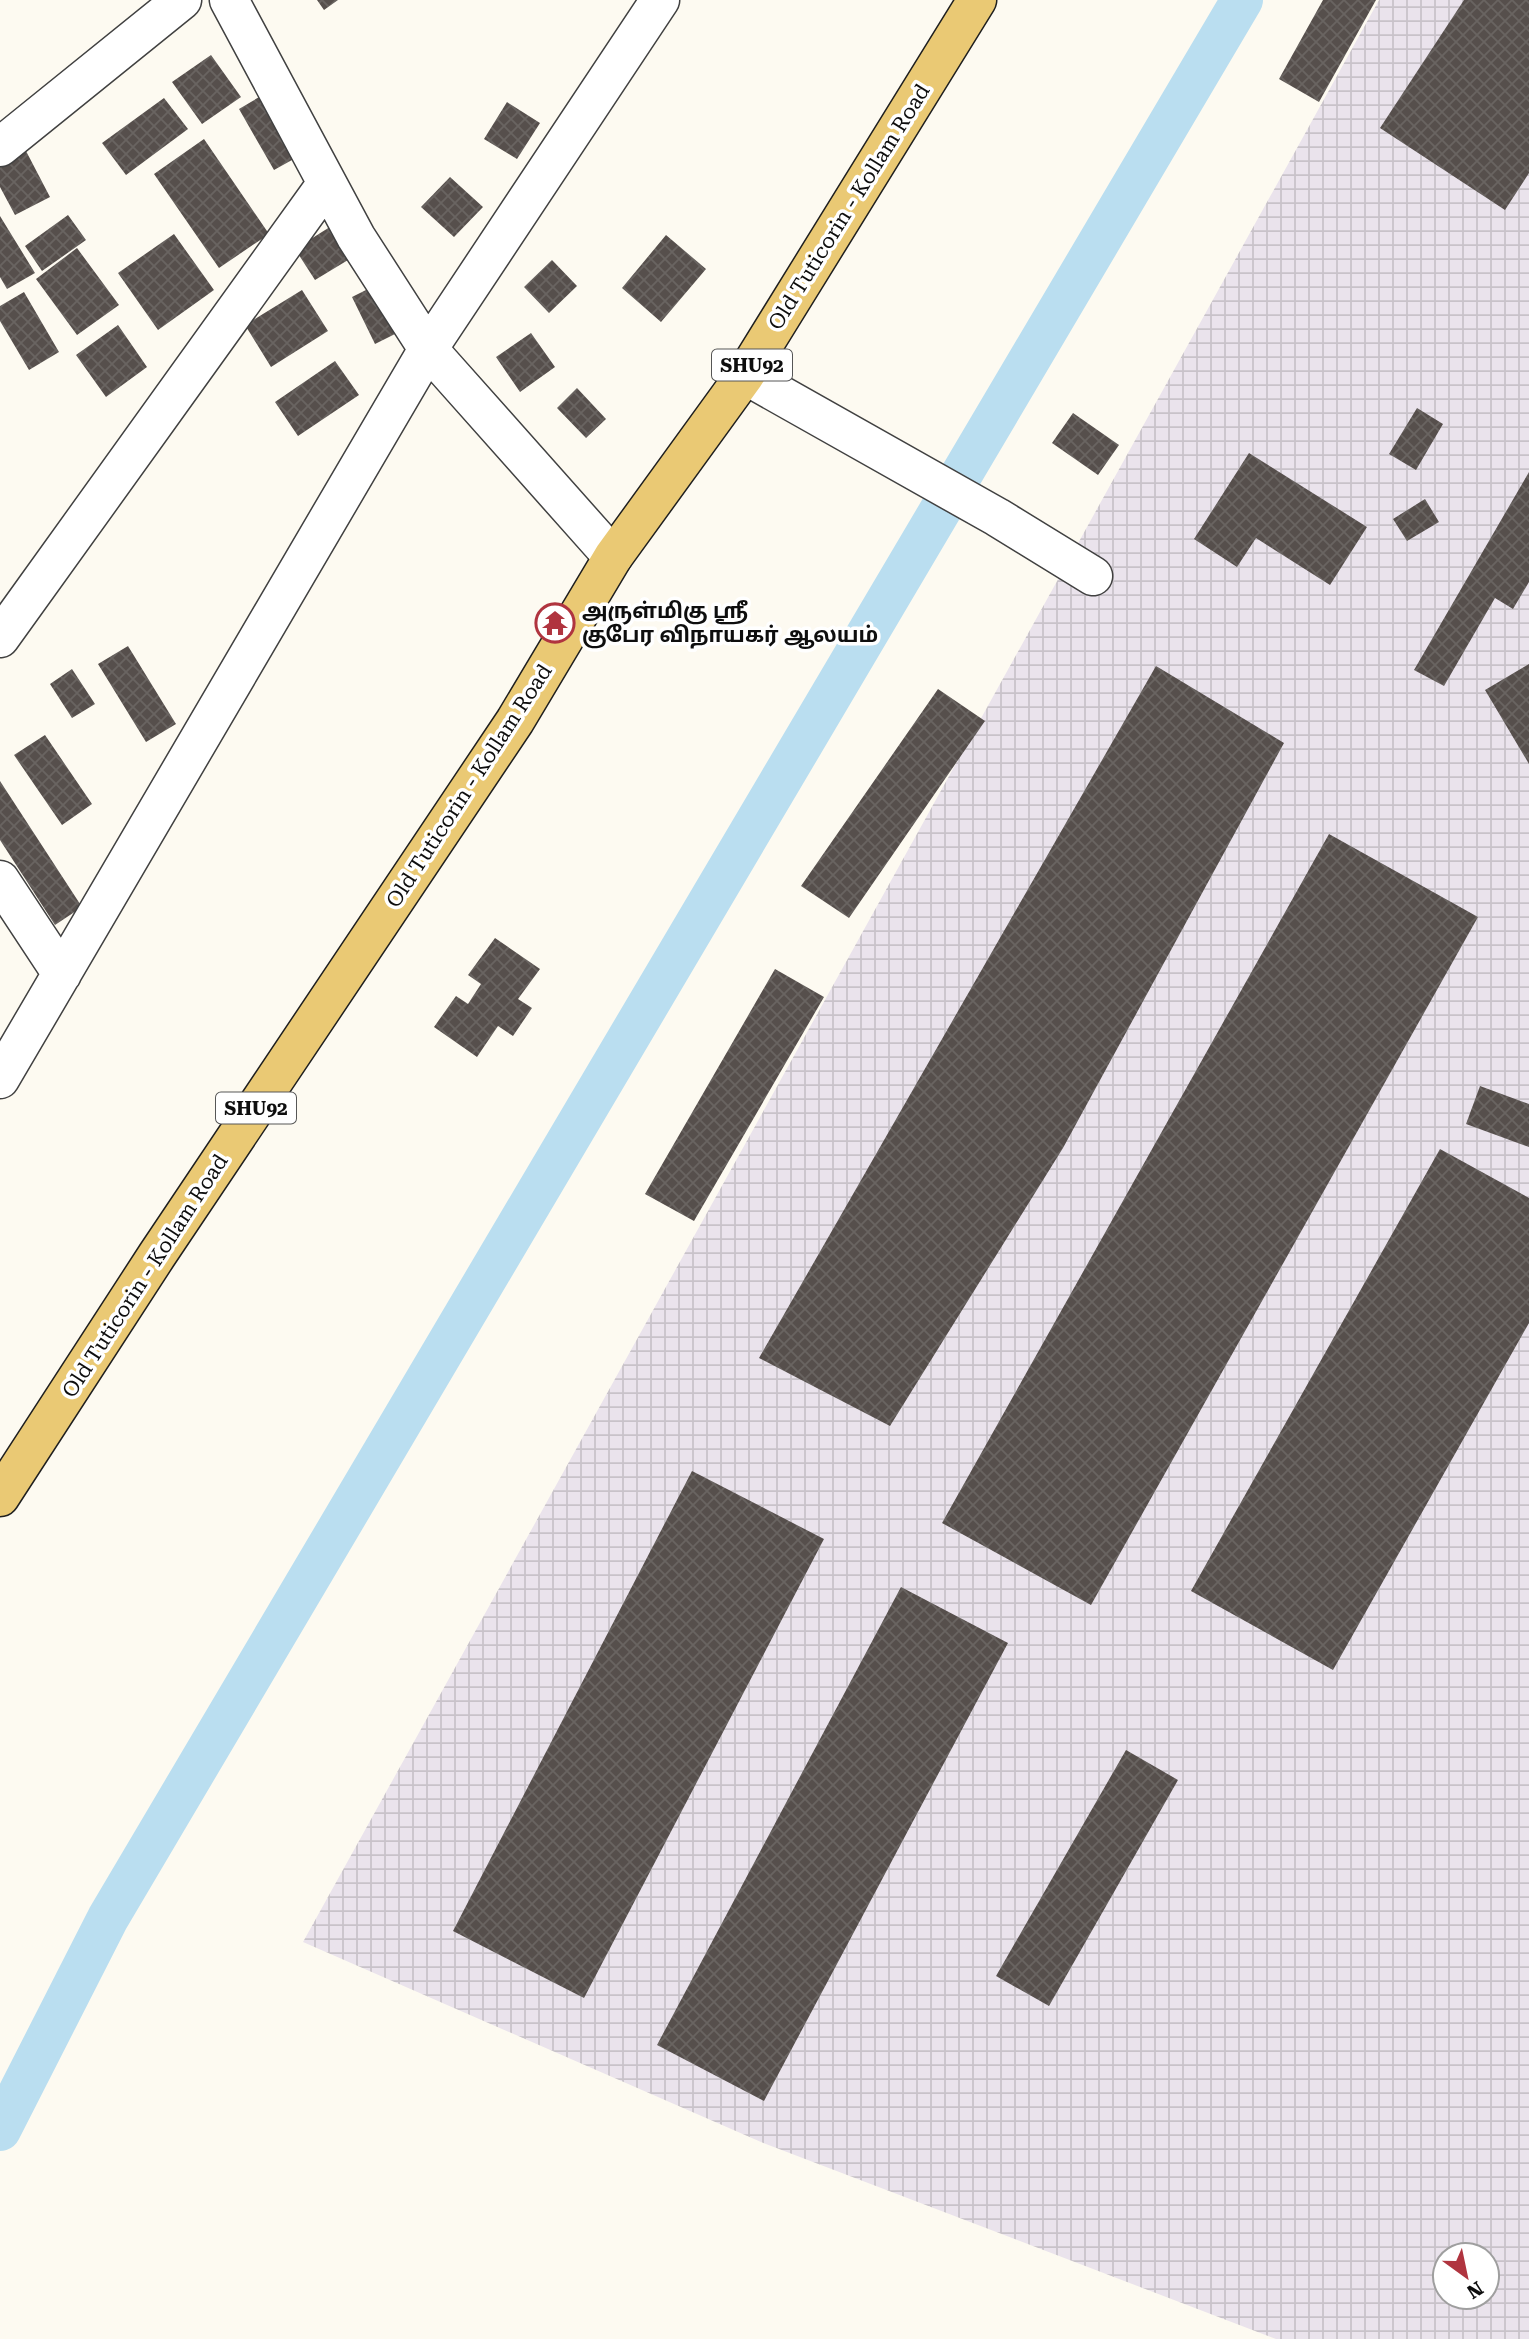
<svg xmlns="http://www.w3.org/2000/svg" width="1529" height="2339" font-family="'Roboto Serif','Noto Sans Tamil',serif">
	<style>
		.industrial { fill: url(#industrial-grid); fill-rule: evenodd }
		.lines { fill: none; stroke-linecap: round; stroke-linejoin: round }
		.canal { stroke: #badef0; stroke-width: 42 }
		.building { fill: url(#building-cross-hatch) }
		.minor-casing { stroke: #414141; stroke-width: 41 }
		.major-casing { stroke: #1f1f1f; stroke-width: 41 }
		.minor { stroke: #fff; stroke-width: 38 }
		.major { stroke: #eac974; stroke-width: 38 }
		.labels { text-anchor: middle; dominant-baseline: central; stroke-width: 7; stroke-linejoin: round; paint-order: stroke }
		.shield { fill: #fff; stroke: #565656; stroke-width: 2 }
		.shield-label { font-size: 19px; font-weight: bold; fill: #0e0e0e }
		.street-label { font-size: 21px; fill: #0e0e0e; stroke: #fff }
		.poi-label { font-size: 21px; font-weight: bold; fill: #0e0e0e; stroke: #fff; text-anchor: start }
	</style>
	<defs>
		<pattern id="industrial-grid" width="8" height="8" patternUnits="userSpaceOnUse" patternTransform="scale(1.75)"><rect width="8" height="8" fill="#eae3ec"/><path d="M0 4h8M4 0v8" fill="none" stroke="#c8c2c9"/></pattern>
		<pattern id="building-cross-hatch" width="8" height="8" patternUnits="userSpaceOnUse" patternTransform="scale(1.75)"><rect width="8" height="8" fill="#564f4c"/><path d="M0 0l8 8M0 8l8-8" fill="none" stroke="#696461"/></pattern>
	</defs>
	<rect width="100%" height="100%" fill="#fdfaf1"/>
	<!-- industrial -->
	<path class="industrial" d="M1379,0H1529V2339H1276L761,2142L303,1942ZM1445,2255H1487V2297H1445Z"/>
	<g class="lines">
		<!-- canal -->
		<path class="canal" d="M0,2130L108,1918L1242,0"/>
	</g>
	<!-- building -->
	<path class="building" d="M317,0H338L324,10Z
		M1323,0H1376L1319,102L1279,79Z
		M1464,0H1529V173L1505,210L1380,128Z
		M211,55L241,97L202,124L172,82Z
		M266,93L301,155L274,170L239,109Z
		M164,98L188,129L126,175L102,143Z
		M507,102L540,123L517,159L484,139Z
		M204,139L269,234L219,268L154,174Z
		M26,151L50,197L15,215L0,187V165Z
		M450,177L483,207L454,237L421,207Z
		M68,215L86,240L42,271L25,246Z
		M0,216L35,273L7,289L0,277Z
		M333,225L353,257L315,280L295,249Z
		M174,234L214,290L158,330L118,273Z
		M666,235L706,269L661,322L622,288Z
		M77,248L119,305L77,335L36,279Z
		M552,260L577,286L549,313L524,287Z
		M374,286L397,333L375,344L352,297Z
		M302,290L328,331L271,367L245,325Z
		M24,292L59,352L29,370L0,321V306Z
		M118,325L147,367L106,397L76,355Z
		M531,333L555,367L520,392L496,357Z
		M335,361L359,395L298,436L275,402Z
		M577,388L606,419L586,438L557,408Z
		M1417,408L1443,424L1416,470L1389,454Z
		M1073,413L1119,445L1098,475L1052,443Z
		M1249,453L1367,527L1330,585L1256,538L1237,567L1194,539Z
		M1529,472V582L1513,609L1495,598L1444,686L1414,670Z
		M1425,499L1439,522L1407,541L1393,519Z
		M128,646L176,724L146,742L98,664Z
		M1529,664V764L1485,690Z
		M1156,666L1284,743L1063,1148L890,1426L759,1358Z
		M72,669L95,704L72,718L50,684Z
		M938,689L985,721L849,918L801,886Z
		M45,735L92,804L62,825L14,755Z
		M0,781L82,907L55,925L0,840Z
		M1329,834L1478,917L1091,1605L942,1523Z
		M495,938L540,969L518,999L532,1008L513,1036L498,1026L477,1057L434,1027L456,996L468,1004L481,984L468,975Z
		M775,969L824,997L694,1221L645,1194Z
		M1480,1086L1529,1104V1147L1466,1124Z
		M1440,1149L1529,1198V1323L1333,1670L1191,1591Z
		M692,1471L824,1539L584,1998L453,1931Z
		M901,1587L1008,1643L764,2101L657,2045Z
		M1126,1750L1178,1780L1049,2006L996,1976Z"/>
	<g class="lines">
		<!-- minor casing -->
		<g class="minor-casing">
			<path id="minor" d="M229,0L356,237L428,349L613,557
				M0,147L182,0
				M745,375L997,517L1093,576
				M0,638L327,183
				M0,880L62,974
				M0,1079L428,349L660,0"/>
		</g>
		<!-- major casing -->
		<g class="major-casing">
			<path id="major" d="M0,1497L157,1255L515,721L613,557L745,375L977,0"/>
		</g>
		<!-- minor -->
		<use href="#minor" class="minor"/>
		<!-- major -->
		<use href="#major" class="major"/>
	</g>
	<!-- icons -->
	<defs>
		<g id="temple-ring" transform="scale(2.0125)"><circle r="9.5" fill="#fff" stroke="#b0343f" stroke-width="1.5"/><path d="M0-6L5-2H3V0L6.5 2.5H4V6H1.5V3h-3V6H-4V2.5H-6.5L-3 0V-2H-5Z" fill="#b0343f"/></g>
	</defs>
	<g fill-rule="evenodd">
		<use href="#temple-ring" x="555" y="623"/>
	</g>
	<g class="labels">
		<!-- shield labels -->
		<g class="shield">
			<rect x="712" y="349.5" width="80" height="31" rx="5"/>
			<rect x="216" y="1092.5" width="80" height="31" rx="5"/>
		</g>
		<g class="shield-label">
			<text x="752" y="365">SHU92</text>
			<text x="256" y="1108">SHU92</text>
		</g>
		<!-- street labels -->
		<g class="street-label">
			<text transform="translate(849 207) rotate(-58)">Old Tuticorin - Kollam Road</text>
			<text transform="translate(469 786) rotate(-57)">Old Tuticorin - Kollam Road</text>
			<text transform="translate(145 1276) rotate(-57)">Old Tuticorin - Kollam Road</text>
		</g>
		<!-- poi labels -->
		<g class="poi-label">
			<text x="582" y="611">அருள்மிகு ஶ்ரீ<tspan x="582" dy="24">குபேர விநாயகர் ஆலயம்</tspan></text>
		</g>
	</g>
	<!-- north arrow -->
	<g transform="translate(1466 2276) rotate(147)"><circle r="33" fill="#ffffff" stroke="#9f9f9f" stroke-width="2"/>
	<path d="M0-5L12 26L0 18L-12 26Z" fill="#b0343f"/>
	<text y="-10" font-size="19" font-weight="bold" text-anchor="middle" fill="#0e0e0e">N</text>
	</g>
</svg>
